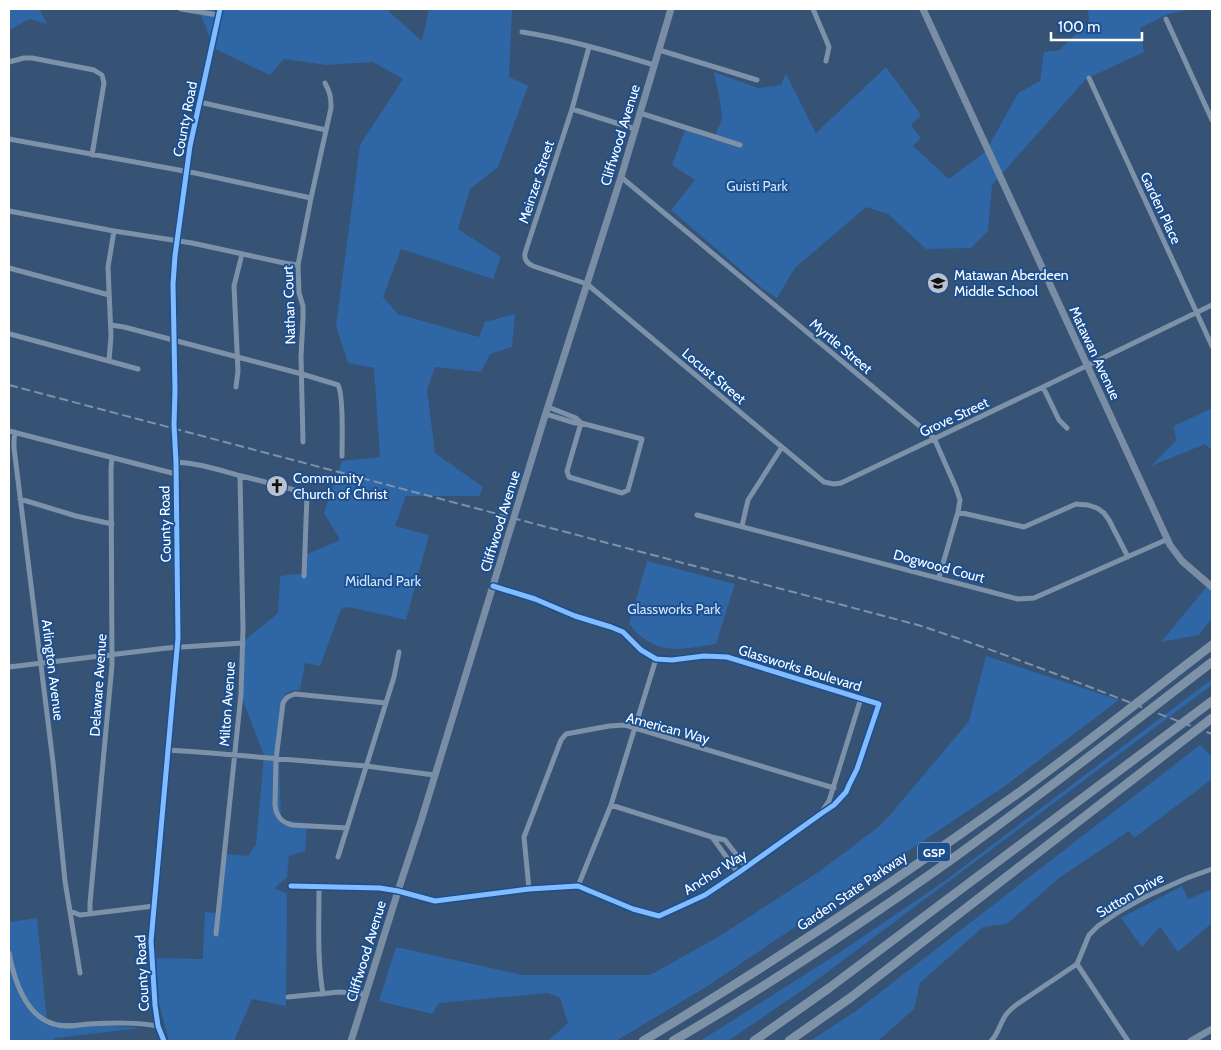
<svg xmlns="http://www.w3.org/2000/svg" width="1221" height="1050" font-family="Cabin,sans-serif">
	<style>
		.green { fill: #2f66a5 }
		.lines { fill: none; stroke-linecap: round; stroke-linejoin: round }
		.street { stroke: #7d92a8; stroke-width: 5 }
		.secondary { stroke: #798da4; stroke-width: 7 }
		.highway { stroke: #7e92a7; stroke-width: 9 }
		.rail { stroke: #7e92a7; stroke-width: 2; stroke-dasharray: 9 4; stroke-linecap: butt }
		.cycleway-casing { stroke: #1b4f8f; stroke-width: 8 }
		.cycleway { stroke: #80bcff; stroke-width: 5 }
		.labels { text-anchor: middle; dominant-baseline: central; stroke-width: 4; stroke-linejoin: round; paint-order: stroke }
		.shield { fill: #1b4f8f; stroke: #bbcadd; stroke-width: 1 }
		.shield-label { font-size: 12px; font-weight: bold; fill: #fff }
		.street-label { font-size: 14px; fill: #fff; stroke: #1b4f8f }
		.park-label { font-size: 14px; fill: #cfe3fa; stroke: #1b4f8f }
		.poi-label { font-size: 14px; fill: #fff; stroke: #1b4f8f; text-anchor: start }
	</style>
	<rect width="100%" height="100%" fill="#365274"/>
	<!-- green -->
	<path class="green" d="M9,9H42L41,13L47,24L30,19L9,30Z
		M198,9H386L422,41L429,9H512L509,77L528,86L498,167L470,189L458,229L501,257L493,279L401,249L383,297L398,314L479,337L485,322L515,314L512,347L490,354L481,372L435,367L427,390L435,453L483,487L479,496H406L395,526L429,535L406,620L349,607L341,609L320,666L305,663L300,690H294L284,694L287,696C276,735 280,778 281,819L307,824L305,851L289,856L287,877L275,888L287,894L286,1006L252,999L234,1041H169L159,1003L156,958L203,959V950L205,912L216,913L227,854L248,856L256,844L264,755L242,698L244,641L278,613L280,576L306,573L307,554L340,540L324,513L342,461L380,457L374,368L348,363L336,326L360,145L403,79L373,62L326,65L284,59L270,75L215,49Z
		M1088,9H1193L1168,14L1140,28L1144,52L1086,79L992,185L988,231L971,248L926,249L888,214L866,207L795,268L777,298L763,289L671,210L695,180L672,165L685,130L713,140L722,119L720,101L714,72L758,88L781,85L786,74L816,133L886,67L921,115L911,125L921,138L913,146L949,179L986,151L1018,93L1040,81L1044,52L1060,50L1089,20Z
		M1212,408V450L1205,444L1151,466L1176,441L1174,426Z
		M647,561L735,584L716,644C693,647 667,655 646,640C639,636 634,629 629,624Z
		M1212,581V618L1199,635L1161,642L1208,585Z
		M986,656L1119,700L1005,786L706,987L616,1041H548L568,1023L560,998L548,993L439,1003L432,1014L379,1001L396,947L523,975H650L718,937L820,871L877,828L890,815L969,721Z
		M1212,679V685L810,985L728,1041H700L839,953L946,880Z
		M1200,745L1212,757V779L1134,838L1129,831L1059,878L1007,924L983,927L920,983L914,1009L878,1041H810L856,1011Z
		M1182,886L1188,899L1212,889V923L1178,952L1160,927L1142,947L1121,918Z
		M37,918L47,1021L141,1028L56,1038L52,1041H9V922Z"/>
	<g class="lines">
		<!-- street -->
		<path class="street" d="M181,9L218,15
			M813,9L827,42L829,47L826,61
			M1166,19L1212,120
			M522,32C567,39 611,52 654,65
			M589,47L572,109L525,253C524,260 527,263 533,266L587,284L593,289L741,413L824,482L834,484L841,483L1043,387L1212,305
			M659,50L757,80
			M9,62L24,58H32L94,70L102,75L104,83L92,155
			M1089,78L1212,346
			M199,102L326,130
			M572,109L635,129
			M640,113L740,145
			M9,139L195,173L311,198
			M621,177L934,438L956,488L960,500L958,512L939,577
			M9,211L114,231L192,243L284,263L298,265
			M9,268L109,295
			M111,325L124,327L302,374L338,385C344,395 342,442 342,456
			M10,334L138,369
			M109,361L111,336L108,267L114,231
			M236,387L238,371L234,286L242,254
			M1043,387L1059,420L1067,428
			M548,407L576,418L581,423
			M546,414L575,423H581L642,439L628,490L622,493L569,477L567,471L581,423
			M9,431L176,474
			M15,432L14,440V448L53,762L65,881L80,973
			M303,442L301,356L303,319V306L299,293L298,265L311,198L331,108C331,97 330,92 325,83
			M176,462C199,463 219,470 241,476C263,481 284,487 305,493L307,495L304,576
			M20,499L76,516L112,524
			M958,512L1024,527L1076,504L1088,505L1097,508L1104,513L1109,520L1128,557
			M697,515L1018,599L1034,598L1168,539
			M742,526L748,500L782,447
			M9,667L167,648L243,643
			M168,750L198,752L366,766L434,775
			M611,805L712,837L738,873
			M823,810L829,801L861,698
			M347,828L292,825C281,822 276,816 275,805L276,759L283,703C286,697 289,696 295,694L386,703
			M712,837L725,840L746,867
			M338,857L394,677L399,652
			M291,886L380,888L398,891L435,901L529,889L578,886L633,909L659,916L705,895L738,873L822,813L834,805L846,792L849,785L857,769L879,704L727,657L704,656L672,660L656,659L641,650L623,632L611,627L575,616L535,599L493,586
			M578,886L611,805L656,659
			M319,887C319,923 317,959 323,994
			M529,889L524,837L561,740L566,734L609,726L625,725L834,788
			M70,911L80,915L154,906
			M90,913V903L112,665L111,469L112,458
			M216,934L241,694L243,629L240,476
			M9,953C14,979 25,1016 54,1024C65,1028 78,1025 89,1024C112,1023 135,1022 158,1026
			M1077,964L1128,1041
			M288,997L339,992L366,994
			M991,1041C998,1034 999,1026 1004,1018C1007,1012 1011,1009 1016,1005L1077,964L1089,935L1098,926L1120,911L1145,897L1187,878L1212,869"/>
		<!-- secondary -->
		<path class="secondary" d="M923,9L1170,545L1182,561L1212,587
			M164,1041L158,1026L155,1005L151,941L178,638L176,462L174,425L175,390L173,284L175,256L190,146L220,9
			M351,1041L398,891L421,821L544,419L621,177L671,9
			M1191,1041L1212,1029"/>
		<!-- highway -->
		<path class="highway" d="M643,1041C771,964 896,881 1017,794C1083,746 1147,695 1212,645
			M673,1041C769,985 862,923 952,859C1041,795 1126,728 1212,662
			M754,1041L829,988L1212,701
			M789,1041L850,998L1212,718"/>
		<!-- rail -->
		<path class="rail" d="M9,385L918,625C1017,657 1114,697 1212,734"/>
		<!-- cycleway casing -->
		<g class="cycleway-casing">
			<path id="cycleway" d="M291,886L380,888L398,891L435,901L529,889L578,886L633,909L659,916L705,895L738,873L822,813L834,805L846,792L849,785L857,769L879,704L727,657L704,656L672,660L656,659L641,650L623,632L611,627L575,616L535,599L493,586
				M164,1041L158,1026L155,1005L151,941L178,638L176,462L174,425L175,390L173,284L175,256L190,146L220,9"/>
		</g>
		<!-- cycleway -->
		<use href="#cycleway" class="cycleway"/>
	</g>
	<!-- icons -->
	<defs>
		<g id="school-disc" transform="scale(1.125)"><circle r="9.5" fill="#b9c2ce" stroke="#1b4f8f"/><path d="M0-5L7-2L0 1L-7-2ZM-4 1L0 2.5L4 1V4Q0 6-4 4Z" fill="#111"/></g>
		<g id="church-disc" transform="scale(1.125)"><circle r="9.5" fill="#b9c2ce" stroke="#1b4f8f"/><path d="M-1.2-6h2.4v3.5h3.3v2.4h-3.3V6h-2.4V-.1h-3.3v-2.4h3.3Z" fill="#111"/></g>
	</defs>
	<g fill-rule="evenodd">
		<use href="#school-disc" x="938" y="283"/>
		<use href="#church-disc" x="277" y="486"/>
	</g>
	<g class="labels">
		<!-- shield labels -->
		<rect class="shield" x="918" y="842.5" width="32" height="19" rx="4"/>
		<g class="shield-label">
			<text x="934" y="852">GSP</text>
		</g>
		<!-- street labels -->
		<g class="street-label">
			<text transform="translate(185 119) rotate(-79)">County Road</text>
			<text transform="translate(620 135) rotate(-73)">Cliffwood Avenue</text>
			<text transform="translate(536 182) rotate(-72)">Meinzer Street</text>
			<text transform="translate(1161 208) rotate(65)">Garden Place</text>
			<text transform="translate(289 305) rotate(-92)">Nathan Court</text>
			<text transform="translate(841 346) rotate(40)">Myrtle Street</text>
			<text transform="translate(1095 353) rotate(65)">Matawan Avenue</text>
			<text transform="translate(714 376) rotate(40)">Locust Street</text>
			<text transform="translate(954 417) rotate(-25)">Grove Street</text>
			<text transform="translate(500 521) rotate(-73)">Cliffwood Avenue</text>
			<text transform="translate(165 524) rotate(-91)">County Road</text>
			<text transform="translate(939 566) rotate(15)">Dogwood Court</text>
			<text transform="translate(800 668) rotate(17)">Glassworks Boulevard</text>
			<text transform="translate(53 670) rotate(83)">Arlington Avenue</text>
			<text transform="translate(98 685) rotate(-86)">Delaware Avenue</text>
			<text transform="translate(227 704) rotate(-86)">Milton Avenue</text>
			<text transform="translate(668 728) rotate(15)">American Way</text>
			<text transform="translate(715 872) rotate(-32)">Anchor Way</text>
			<text transform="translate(852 891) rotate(-34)">Garden State Parkway</text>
			<text transform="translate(1130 895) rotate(-30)">Sutton Drive</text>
			<text transform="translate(366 951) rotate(-73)">Cliffwood Avenue</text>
			<text transform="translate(142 973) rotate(-93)">County Road</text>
		</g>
		<!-- park labels -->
		<g class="park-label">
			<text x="757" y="186">Guisti Park</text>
			<text x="383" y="581">Midland Park</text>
			<text x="674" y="609">Glassworks Park</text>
		</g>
		<!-- poi labels -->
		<g class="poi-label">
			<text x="954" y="275">Matawan Aberdeen<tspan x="954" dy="16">Middle School</tspan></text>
			<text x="293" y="478">Community<tspan x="293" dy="16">Church of Christ</tspan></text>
		</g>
	</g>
	<!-- border -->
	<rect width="1221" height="1050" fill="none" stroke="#ffffff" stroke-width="20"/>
	<!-- scale -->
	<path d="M1051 32v8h91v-8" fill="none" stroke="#ffffff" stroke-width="2.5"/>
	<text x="1058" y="32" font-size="15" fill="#ffffff" stroke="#1b4f8f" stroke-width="4" paint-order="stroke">100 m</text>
</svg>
